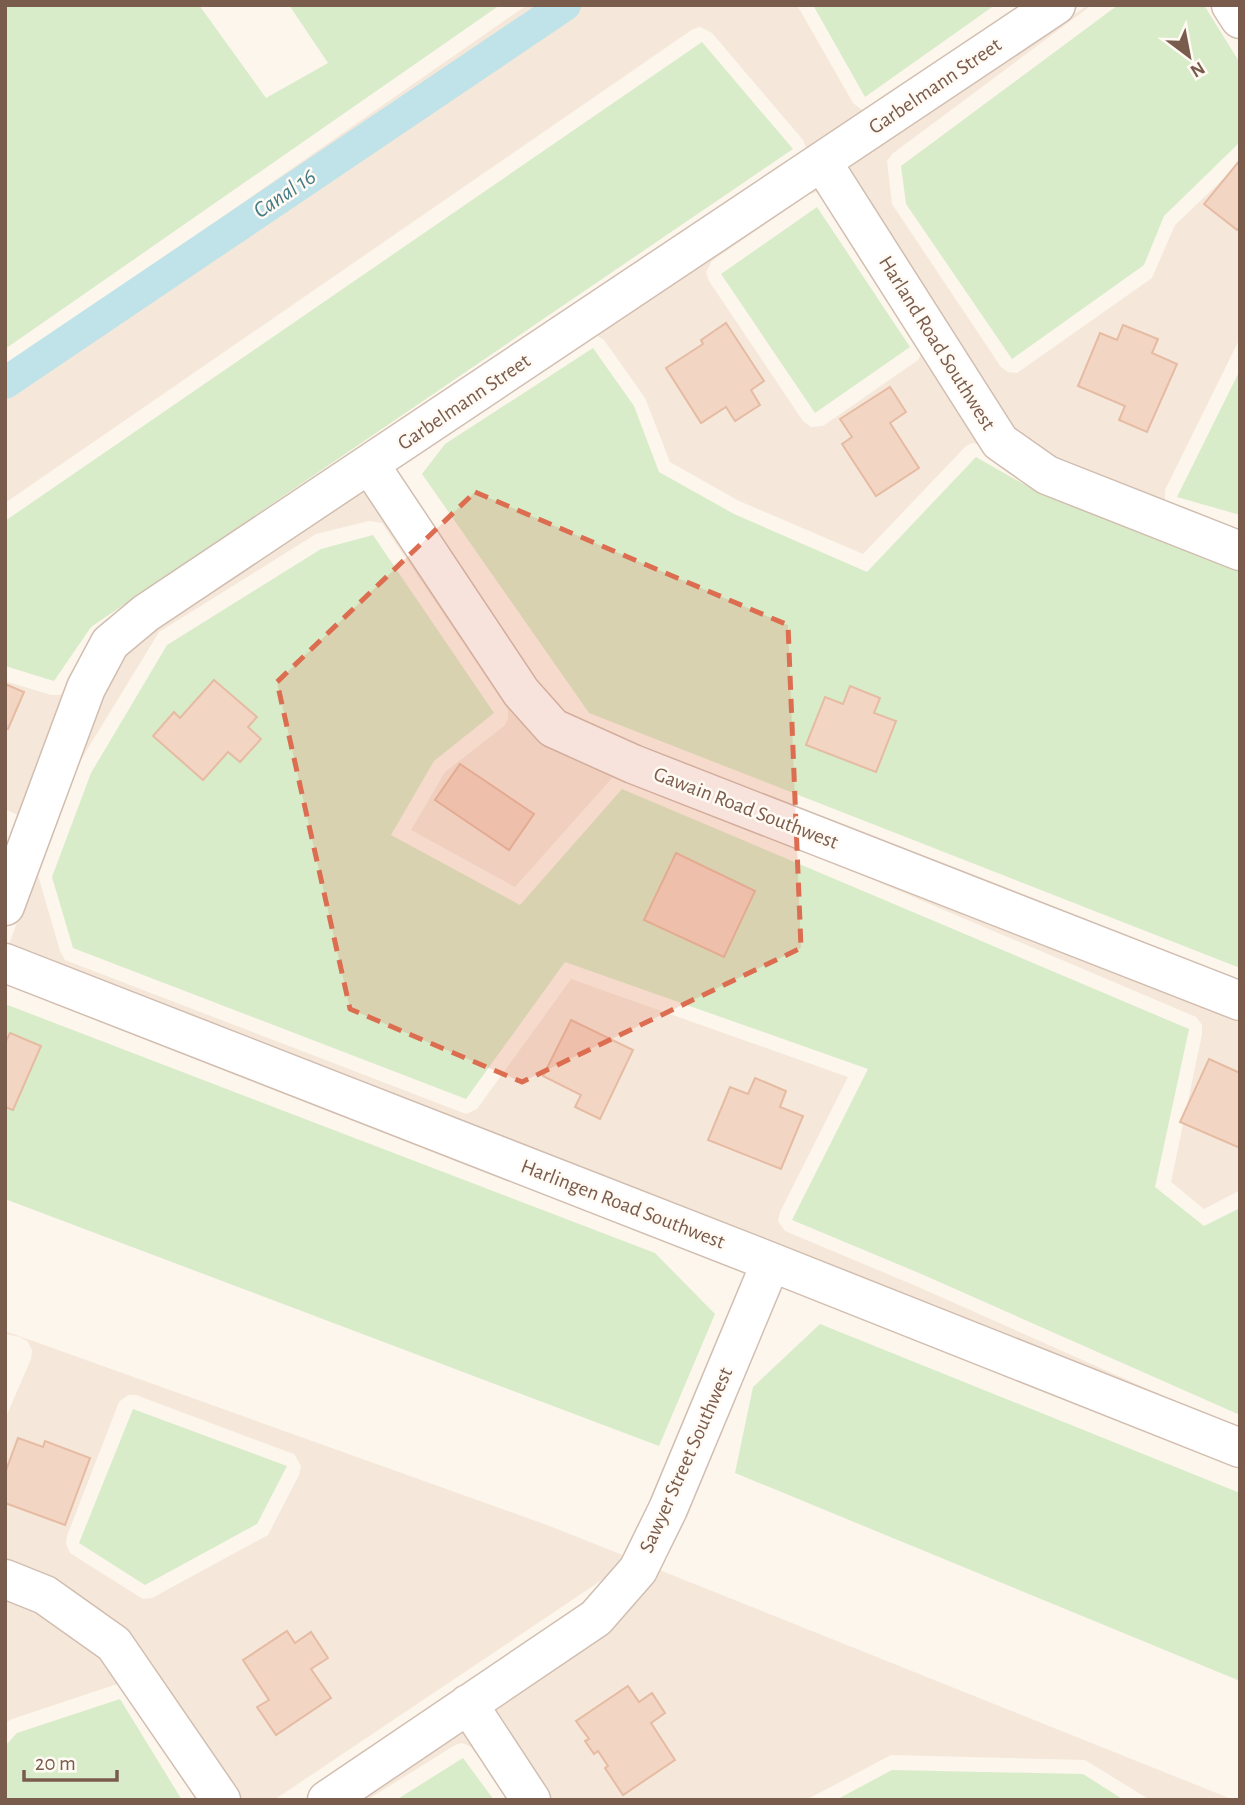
<svg xmlns="http://www.w3.org/2000/svg" width="1245" height="1805" font-family="'Alegreya Sans',sans-serif">
	<style>
		.residential { fill: #f5e8da; fill-rule: evenodd }
		.green { fill: #d8ecc9 }
		.lines { fill: none; stroke-linecap: round; stroke-linejoin: round }
		.canal { stroke: #bfe3e8; stroke-width: 32 }
		.building { fill: #f3d5c3; stroke: #e6bba3; stroke-width: 2 }
		.minor-casing { stroke: #d1beb0; stroke-width: 41 }
		.minor { stroke: #fff; stroke-width: 38 }
		.marked { fill: #dc6d51; fill-opacity: 0.2; stroke: #dc6d51; stroke-width: 5; stroke-dasharray: 14 9; stroke-linejoin: round }
		.labels { text-anchor: middle; dominant-baseline: central; stroke-width: 5; stroke-linejoin: round; paint-order: stroke }
		.street-label { font-size: 21px; fill: #7a5c4d; stroke: #fffaf3 }
		.water-label { font-size: 23px; font-style: italic; fill: #437c86; stroke: #fffaf3 }
	</style>
	<rect width="100%" height="100%" fill="#fdf6ec"/>
	<!-- residential -->
	<path class="residential" d="M527,5H797L853,103L865,112L807,150L803,140L712,33L700,27L693,29L5,503V368Z
		M1088,5H1092L892,154L887,161L892,204L1001,367L1008,372L1017,373L1152,278L1175,225L1240,163V338L1165,490V504L1054,459L1011,430L845,168Z
		M818,186L824,195L817,192L809,194L712,261L706,272L709,281L803,421L811,427L823,426L918,360L923,351L983,445L973,443L966,446L863,554L739,501L670,462L645,398L604,340L596,335Z
		M367,488L618,775L612,778L515,887L411,830L445,772L504,726L508,719V710L382,523L369,521L316,534L159,632L79,763L38,875L60,951L65,960L466,1114L477,1109L571,979L848,1077L780,1212L778,1221L785,1231L916,1286L1240,1430L8,947L101,696L123,655L156,627Z
		M5,681L51,695H60L67,689L20,816L5,809Z
		M732,820L1240,1019L1239,1191L1204,1209L1171,1182L1202,1034V1025L1196,1017Z
		M5,1331L547,1525L625,1556L611,1574L274,1800H241L127,1635L5,1562V1419L31,1359L32,1350L28,1342L20,1337L5,1334ZM128,1395H136L291,1453L294,1454L301,1466L299,1475L268,1535L152,1598L143,1599L70,1553L66,1544L67,1536L119,1402Z
		M657,1569L1234,1800H1150L1085,1760L891,1755L806,1800H550L491,1711Z
		M5,1597L39,1610L103,1656L123,1685H114L12,1719L5,1723Z
		M464,1728L511,1800L471,1747L462,1743L455,1745L367,1800H358Z"/>
	<!-- green -->
	<path class="green" d="M12,5H199L266,98L328,63L289,5H500L5,349V8Z
		M813,5H995L865,97Z
		M1118,5H1204L1240,63V142L1164,216L1144,265L1012,359L906,204L901,166Z
		M702,42L793,149L91,627L54,681L5,666V521Z
		M817,207L910,347L815,413L721,274Z
		M593,348L634,406L659,472L734,514L867,572L976,457L1034,490L1240,571V968L589,713L422,474L445,444Z
		M1240,370V515L1177,497Z
		M373,535L494,713L434,761L391,835L520,905L622,789L1189,1029L1155,1187L1204,1226L1240,1208V1415L919,1273L792,1220L868,1069L565,962L466,1099L73,948L52,877L91,773L167,645L321,549Z
		M5,1004L655,1253L715,1314L659,1446L5,1199Z
		M820,1324L1240,1493V1681L735,1473L753,1387Z
		M133,1409L287,1466L257,1524L145,1585L79,1543Z
		M120,1699L182,1800H5V1746L17,1733Z
		M463,1758L494,1800H396Z
		M892,1770L1083,1774L1124,1800H836Z"/>
	<g class="lines">
		<!-- canal -->
		<path class="canal" d="M5,383L565,5"/>
	</g>
	<!-- building -->
	<path class="building" d="M1240,160V227L1237,230L1204,204Z
		M726,323L764,381L751,390L760,405L735,421L726,407L701,423L666,368L703,344L701,340Z
		M1123,325L1158,339L1152,353L1177,364L1147,432L1119,420L1125,406L1078,386L1100,333L1117,340Z
		M890,387L906,412L890,423L919,468L876,496L842,444L852,437L840,419Z
		M214,680L257,717L248,727L261,739L240,762L228,752L203,780L153,736L174,712L180,718Z
		M5,684L24,692L8,729L5,728Z
		M850,686L880,698L874,713L896,721L876,772L806,745L825,697L843,704Z
		M460,764L534,814L509,850L435,800Z
		M676,853L755,891L724,957L644,920Z
		M571,1020L633,1050L600,1119L575,1107L581,1095L543,1076Z
		M10,1033L41,1046L13,1110L5,1107V1043Z
		M1209,1059L1240,1073V1148L1180,1122Z
		M755,1078L786,1091L780,1107L803,1116L781,1169L708,1140L730,1087L748,1094Z
		M18,1438L43,1447L45,1441L90,1458L65,1525L5,1503V1473Z
		M287,1631L295,1643L311,1632L328,1658L311,1669L331,1698L276,1735L257,1707L269,1700L243,1660Z
		M628,1686L639,1702L652,1693L665,1713L651,1723L675,1760L623,1795L605,1768L608,1766L598,1751L594,1754L585,1741L589,1739L576,1721Z"/>
	<g class="lines">
		<!-- minor casing -->
		<g class="minor-casing">
			<path id="minor" d="M1231,5L1240,19
				M822,162L1000,442L1047,475L1240,551
				M370,465L521,692L553,728L633,764L1240,1001
				M5,906L86,688L110,643L146,613L1056,5
				M5,963L771,1262L1240,1448
				M5,1579L45,1595L114,1644L221,1800
				M468,1704L531,1800
				M327,1800L596,1618L638,1570L668,1509L771,1262"/>
		</g>
		<!-- minor -->
		<use href="#minor" class="minor"/>
	</g>
	<!-- marked area -->
	<path class="marked" d="M475,492L788,625L801,948L522,1082L350,1009L277,682Z"/>
	<g class="labels">
		<!-- street labels -->
		<g class="street-label">
			<text transform="translate(935 86) rotate(-34)">Garbelmann Street</text>
			<text transform="translate(937 343) rotate(58)">Harland Road Southwest</text>
			<text transform="translate(464 402) rotate(-34)">Garbelmann Street</text>
			<text transform="translate(746 808) rotate(21)">Gawain Road Southwest</text>
			<text transform="translate(623 1204) rotate(21)">Harlingen Road Southwest</text>
			<text transform="translate(686 1460) rotate(-66)">Sawyer Street Southwest</text>
		</g>
		<!-- water labels -->
		<g class="water-label">
			<text transform="translate(285 194) rotate(-34)">Canal 16</text>
		</g>
	</g>
	<!-- border -->
	<rect width="1245" height="1805" fill="none" stroke="#7a5c4d" stroke-width="14"/>
	<!-- north arrow -->
	<g transform="translate(1189 56) rotate(148)" stroke="#fffaf3" stroke-width="5" paint-order="stroke">
	<path d="M0-5L12 26L0 18L-12 26Z" fill="#7a5c4d"/>
	<text y="-10" font-size="19" font-weight="bold" text-anchor="middle" fill="#7a5c4d">N</text>
	</g>
	<!-- scale -->
	<path d="M24 1770v10h93v-10" fill="none" stroke="#7a5c4d" stroke-width="3.5"/>
	<text x="35" y="1770" font-size="21" fill="#7a5c4d" stroke="#fffaf3" stroke-width="5" paint-order="stroke">20 m</text>
</svg>
